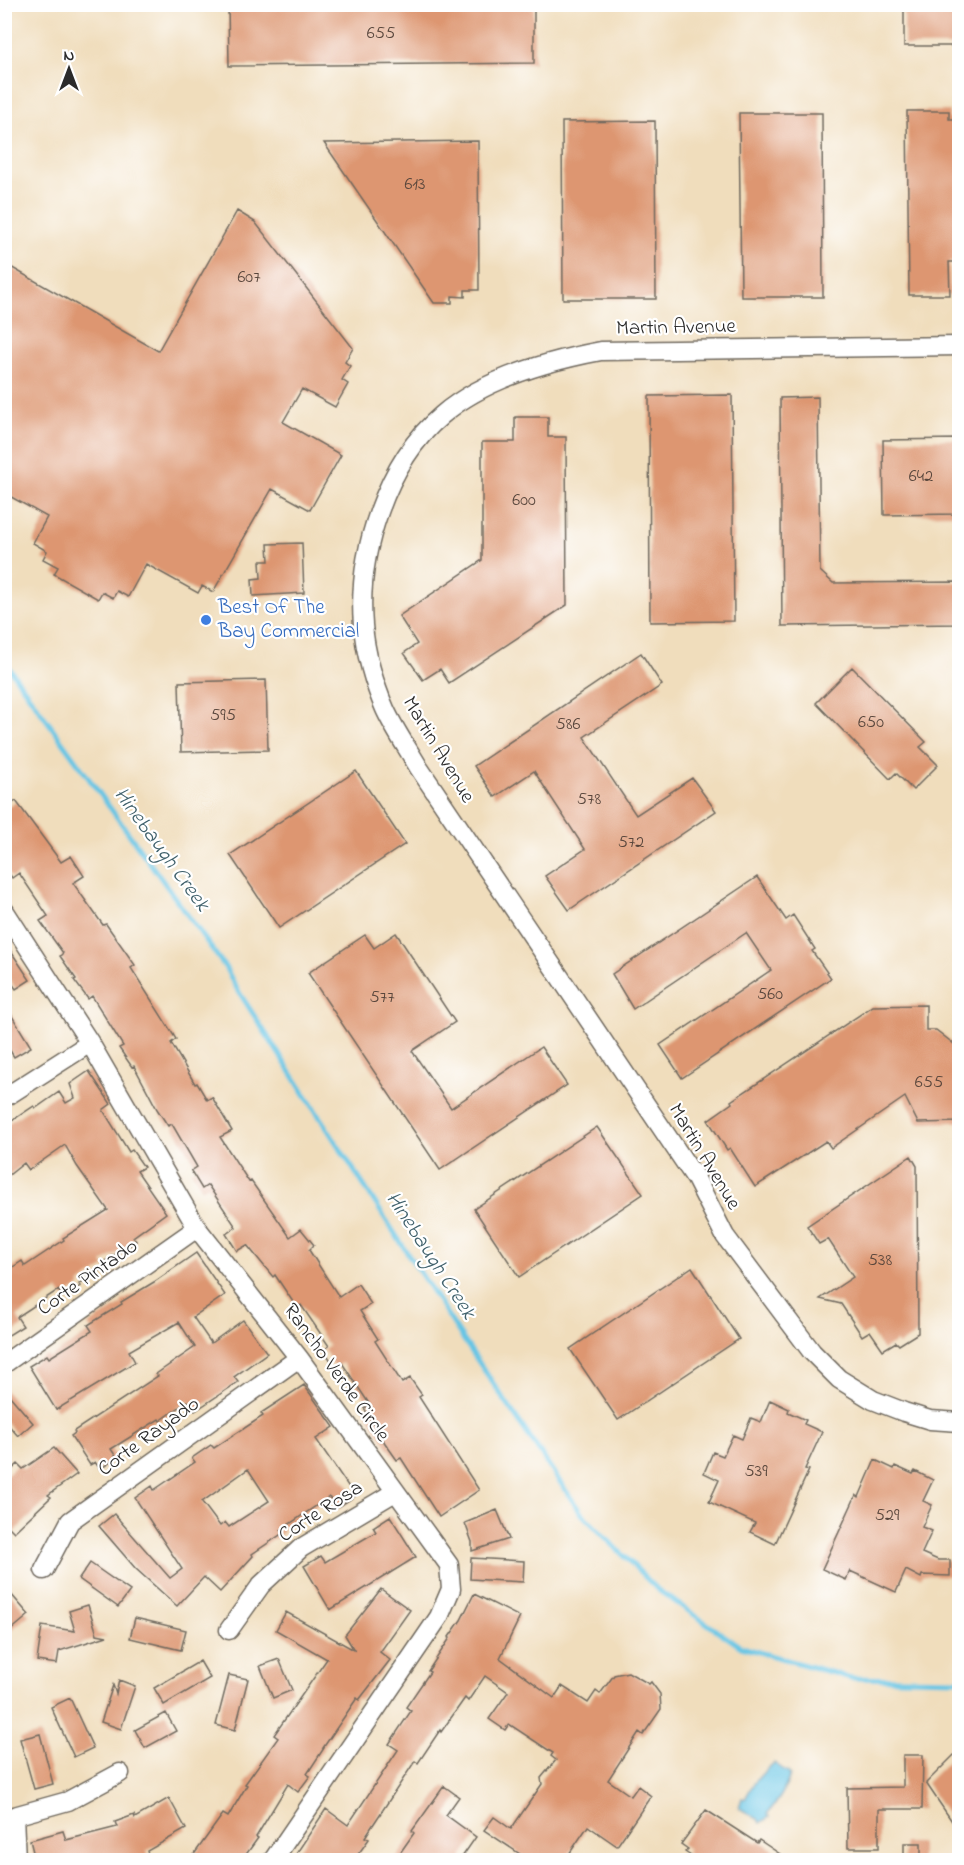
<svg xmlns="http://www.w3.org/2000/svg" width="964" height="1865" font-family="'Indie Flower',sans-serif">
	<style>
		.water { fill: #66c5e4; stroke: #487888; stroke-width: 1.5 }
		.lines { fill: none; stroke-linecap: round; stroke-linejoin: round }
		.stream { stroke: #66c5e4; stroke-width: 5 }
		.building { fill: #dd9671; fill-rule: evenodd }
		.street-casing { stroke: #70695e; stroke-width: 21 }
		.street { stroke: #fff; stroke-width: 18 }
		.shop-dot { fill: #3f7fe0; stroke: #fff; stroke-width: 2 }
		.labels { text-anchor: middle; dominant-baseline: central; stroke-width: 4.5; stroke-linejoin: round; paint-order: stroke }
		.number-label { font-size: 18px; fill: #58463c }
		.street-label { font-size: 21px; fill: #2b2b2b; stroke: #fff }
		.shop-label { font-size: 21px; fill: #366cbe; stroke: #fff; text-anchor: start }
		.water-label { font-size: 22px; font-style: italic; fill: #40616c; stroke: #fff }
	</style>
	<rect width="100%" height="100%" fill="#fff"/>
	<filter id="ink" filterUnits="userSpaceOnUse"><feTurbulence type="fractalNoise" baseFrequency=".0167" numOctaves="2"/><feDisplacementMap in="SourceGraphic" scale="12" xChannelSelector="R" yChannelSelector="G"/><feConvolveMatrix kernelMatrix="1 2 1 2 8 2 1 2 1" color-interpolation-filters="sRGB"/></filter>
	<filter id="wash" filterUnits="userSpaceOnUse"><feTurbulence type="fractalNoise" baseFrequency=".008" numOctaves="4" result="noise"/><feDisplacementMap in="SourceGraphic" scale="24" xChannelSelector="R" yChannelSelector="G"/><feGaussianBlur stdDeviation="1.35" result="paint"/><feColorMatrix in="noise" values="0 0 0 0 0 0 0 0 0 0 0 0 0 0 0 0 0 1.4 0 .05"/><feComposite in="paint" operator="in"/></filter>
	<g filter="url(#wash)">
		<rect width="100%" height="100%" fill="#f0ddbc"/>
		<!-- water -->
		<path class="water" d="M774,1763L790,1774C786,1790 778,1802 767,1814L769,1817L760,1823L758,1819L739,1808L742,1798L745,1799C752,1784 761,1773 774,1763Z"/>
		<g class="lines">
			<!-- stream -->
			<path class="stream" d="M4,661L225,967L237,989L461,1336L581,1513L658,1590L741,1647L851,1678L960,1680"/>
		</g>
		<g id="blocks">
			<!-- building -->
			<path class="building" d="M228,4H534V63L229,66Z
				M904,4H960V46H904Z
				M907,111H949V119H960V262H949L950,295H909Z
				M739,113H822L823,297H741Z
				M655,121L656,299H563L562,122Z
				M478,141L479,290H465V297L452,296V303H434L324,143Z
				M237,211L255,222L353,348L345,362L350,366L342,380L348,384L335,407L302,389L283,422L341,455L310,510L272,489L213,592L202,586L198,593L146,564L128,597L117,591L113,598L102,592L98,599L54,574L58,567L43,559L47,551L33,543L47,517L4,493V274L9,266L158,351Z
				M732,395L734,621L650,622L649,396Z
				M818,397L820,571L833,583L960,582V624L782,626L780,398Z
				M515,417H548V437H566L567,605L449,683L440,669L423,680L404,653L417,644L399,616L482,560V442H515Z
				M960,439V514L884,515L883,440Z
				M302,543L304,593L253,596L252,579L261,578L260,561H269L268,544Z
				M641,653L662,685L584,737L636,815L692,778L716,811L569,910L545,876L585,849L534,771L495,797L474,766Z
				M852,667L926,742L920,747L938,765L913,790L896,773L890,779L816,703Z
				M266,680L268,750L181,752L179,682Z
				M356,771L405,844L279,928L230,855Z
				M16,801L61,862L71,856L84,876L73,883L103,925L106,924L135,965L131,968L176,1039L171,1043L195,1084L197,1083L207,1100L212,1097L232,1131L220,1137L249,1182L251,1181L290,1237L301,1229L314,1245L309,1250L339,1297L358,1284L371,1304L360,1311L378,1339L375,1341L402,1383L410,1378L422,1395L419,1397L479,1490L439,1517L401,1458L397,1460L385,1443L364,1408L370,1405L342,1363L335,1367L324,1350L329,1346L301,1305L297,1308L275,1275L273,1277L247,1245L237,1251L226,1234L236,1227L208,1185L202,1189L191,1171L197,1167L172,1124L168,1126L157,1109L134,1066L132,1067L119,1048L123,1046L92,996L88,999L74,980L76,979L60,956L63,953L40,921L48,916L19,873L12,878L4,866V809Z
				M757,877L786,920L793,915L815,949L812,951L831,978L682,1078L660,1045L771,970L746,933L633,1009L612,974Z
				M396,933L455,1022L412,1051L451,1108L541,1047L567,1085L440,1170L308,973L365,935L374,948Z
				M4,941L30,980L16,989L4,972Z
				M4,1003L31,1047L14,1057L4,1041Z
				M926,1005V1030H936L954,1044H960V1122L918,1123L905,1097L831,1148L826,1141L755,1187L730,1148L727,1150L708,1120L732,1103L731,1101L873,1006Z
				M89,1071L111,1104L103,1110L129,1152L132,1150L144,1167L137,1171L166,1213L133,1237L136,1241L102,1263L105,1267L79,1284L81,1286L63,1297L58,1290L17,1317L23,1326L4,1338V1273L22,1261L25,1266L64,1240L63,1238L108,1210L77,1166L65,1145L29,1170L24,1163L4,1179V1126L34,1106L36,1108L59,1092L66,1103L75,1098L70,1084Z
				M597,1127L643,1194L519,1277L474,1209Z
				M911,1156L917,1166L918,1333L899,1345L896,1342L883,1350L870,1331L862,1336L841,1304L820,1299L853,1277L828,1239L819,1244L807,1226Z
				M196,1253L225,1295L193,1317L211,1343L243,1320L267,1353L234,1377L238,1382L195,1411L188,1401L160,1421L159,1419L111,1449L117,1458L100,1469L95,1462L90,1465L71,1436L75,1433L74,1431L158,1376L156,1374L195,1347L179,1322L129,1351L135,1362L56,1410L29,1366L47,1355L49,1358L92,1331L88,1325L122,1304L121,1302L154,1282Z
				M692,1267L739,1339L618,1420L570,1349Z
				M304,1385L334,1427L316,1439L355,1496L337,1508L329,1497L281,1530L283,1533L252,1554L253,1556L220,1592L204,1577L177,1606L136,1569L99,1526L114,1514L170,1578L182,1569L135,1498L152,1486L154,1490L195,1462L192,1458L211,1445L214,1448L263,1416L261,1413ZM248,1469L269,1501L229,1527L225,1522L220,1526L202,1502Z
				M4,1389L33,1423L18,1436L4,1420Z
				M770,1400L789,1409L788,1412L806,1420L804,1424L822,1432L805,1469L809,1470L775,1544L750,1532L755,1523L709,1502L719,1480L704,1473L713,1452L723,1456L733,1435L742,1439L751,1418L761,1422Z
				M54,1448L77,1474L48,1495L51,1497L14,1532L4,1522V1477L18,1464L23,1469Z
				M875,1460L894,1469L895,1466L913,1474L915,1471L933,1480L923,1501L932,1505L922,1527L932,1531L922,1553L938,1560H950V1576L922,1575L921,1578L906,1570L896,1592L850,1571L846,1580L822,1569L856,1495L859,1497Z
				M497,1510L509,1539L472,1551V1542L465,1523Z
				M390,1516L416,1557L330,1610L304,1566L321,1556L325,1562L376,1532L373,1527Z
				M471,1558L524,1561L523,1582L470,1579Z
				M90,1563L130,1591L118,1607L79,1579Z
				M4,1586L29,1615L4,1636Z
				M381,1589L410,1610L380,1652L390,1660L359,1700L357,1698L323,1748H324L307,1774L310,1776L298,1792L288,1784L256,1837L258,1838L242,1860H190L223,1814L228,1817L247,1785L245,1784L278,1738L274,1735L327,1659L276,1630L286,1612L354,1650L345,1635Z
				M474,1594L520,1617L500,1658L554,1698L562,1686L588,1703L596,1691L600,1694L614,1675L628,1672L649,1684L651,1682L660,1694L661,1709L643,1735L639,1732L608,1780L631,1796L638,1786L651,1796L617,1846L588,1826L565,1860H529L484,1830L494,1817L511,1829L542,1784L541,1778L556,1760L551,1756L553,1753L509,1724L505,1730L489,1719L508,1692L485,1676L468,1701L465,1698L441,1732L440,1730L418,1763L415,1761L365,1837L369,1839L354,1860H292L326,1809L348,1825L398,1750L389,1744L411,1711L406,1707L430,1672L428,1671L450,1638L449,1637L461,1620Z
				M88,1605L97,1634L107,1636L59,1651L57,1664L37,1661L42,1626L75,1631L69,1611Z
				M135,1618L186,1630L181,1650L130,1638Z
				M279,1659L292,1690L273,1698L260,1666Z
				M200,1661L210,1678L164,1705L154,1688Z
				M229,1675L248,1679L235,1730L216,1725Z
				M119,1680L135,1686L121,1729L101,1722L113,1685L116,1694Z
				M70,1698L93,1748L74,1757L51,1707Z
				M166,1713L176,1731L145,1748L135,1730Z
				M40,1734L53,1784L34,1789L20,1739Z
				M960,1749V1833L926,1783Z
				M903,1755H923L922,1809H879V1848H848L847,1788L903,1787Z
				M444,1786L459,1797L446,1815L476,1837L460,1860H395L414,1833L412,1831Z
				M169,1798L186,1829L147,1851L150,1860H35L30,1840L63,1831L66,1840L117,1827L115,1822L134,1815L135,1818Z
				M706,1810L757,1843L759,1840L789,1860H697L685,1852L688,1849L681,1844Z
				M904,1843H921V1860H904Z"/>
		</g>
	</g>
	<g filter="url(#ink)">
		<use href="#blocks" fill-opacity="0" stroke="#70695e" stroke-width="1.5"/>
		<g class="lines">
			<!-- street casing -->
			<g class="street-casing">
				<path id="street" d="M960,346L601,351C548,361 484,379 442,415C386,462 357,554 363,625C365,652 374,684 385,709C394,729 408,749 419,768L696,1179L725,1236L812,1352L839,1379L873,1400L904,1412L930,1420L960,1422
					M4,910L90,1043L197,1228L299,1358L449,1565L451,1589L439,1617L273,1860
					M4,1098L90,1043
					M4,1364L197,1228
					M44,1570L70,1521L299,1358
					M229,1630L261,1585L301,1548L395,1492
					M16,1860L14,1816L68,1801L120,1773"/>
			</g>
			<!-- street -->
			<use href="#street" class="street"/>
		</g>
	</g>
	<!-- markers -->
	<circle class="shop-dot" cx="206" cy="620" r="6"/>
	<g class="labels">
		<!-- number labels -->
		<g class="number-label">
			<text x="381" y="34">655</text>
			<text x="415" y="185">613</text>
			<text x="249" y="278">607</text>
			<text x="921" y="477">642</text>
			<text x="524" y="501">600</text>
			<text x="223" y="716">595</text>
			<text x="871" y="723">650</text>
			<text x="568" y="725">586</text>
			<text x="589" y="800">578</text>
			<text x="631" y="843">572</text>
			<text x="770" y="995">560</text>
			<text x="382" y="998">577</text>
			<text x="929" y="1083">655</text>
			<text x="880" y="1261">538</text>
			<text x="756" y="1472">539</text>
			<text x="887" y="1516">529</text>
		</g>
		<!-- street labels -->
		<g class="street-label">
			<text transform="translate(676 328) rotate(-1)">Martin Avenue</text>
			<text transform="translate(438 750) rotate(59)">Martin Avenue</text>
			<text transform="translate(704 1157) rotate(59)">Martin Avenue</text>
			<text transform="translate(88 1278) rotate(-35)">Corte Pintado</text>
			<text transform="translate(336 1373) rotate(54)">Rancho Verde Circle</text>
			<text transform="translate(149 1437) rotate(-36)">Corte Rayado</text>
			<text transform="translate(321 1512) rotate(-33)">Corte Rosa</text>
		</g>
		<!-- shop labels -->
		<g class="shop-label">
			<text x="218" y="608">Best Of The<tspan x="218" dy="24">Bay Commercial</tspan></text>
		</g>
		<!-- water labels -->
		<g class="water-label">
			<text transform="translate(161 850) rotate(54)">Hinebaugh Creek</text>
			<text transform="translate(430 1256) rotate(57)">Hinebaugh Creek</text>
		</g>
	</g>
	<!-- margin -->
	<rect width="964" height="1865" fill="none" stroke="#fff" stroke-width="24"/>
	<!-- north arrow -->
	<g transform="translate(69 69)" stroke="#ffffff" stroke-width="4.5" paint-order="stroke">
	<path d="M0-4.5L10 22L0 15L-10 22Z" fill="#2b2b2b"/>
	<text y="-9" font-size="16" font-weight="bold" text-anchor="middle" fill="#2b2b2b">N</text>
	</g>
</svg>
